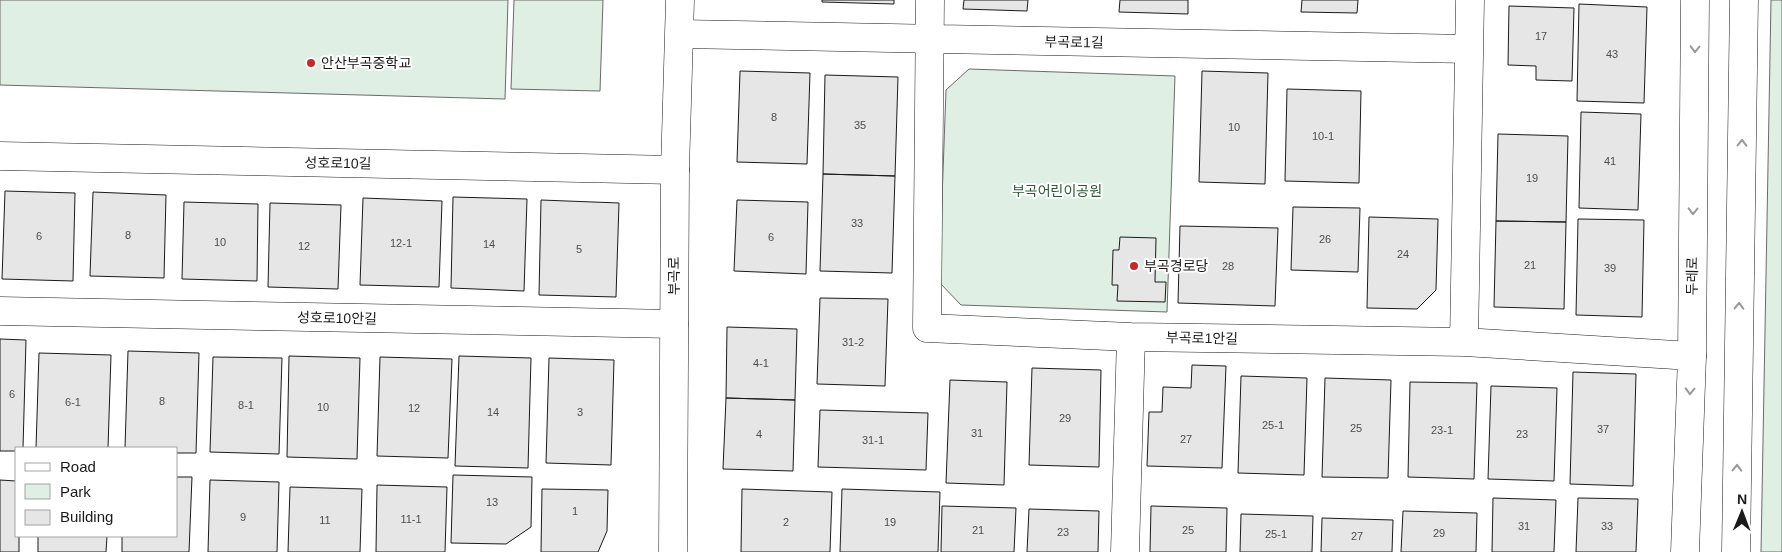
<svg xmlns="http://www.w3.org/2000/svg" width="1782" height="552" font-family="Helvetica,'Noto Sans KR',sans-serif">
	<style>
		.green { fill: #e0efe3; stroke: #6a6a6a }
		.building { fill: #e6e6e6; stroke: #1a1a1a }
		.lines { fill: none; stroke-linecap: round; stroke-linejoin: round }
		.minor-casing { stroke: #1a1a1a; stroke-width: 29 }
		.tertiary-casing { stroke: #1a1a1a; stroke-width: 29 }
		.minor { stroke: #fff; stroke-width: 28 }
		.tertiary { stroke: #fff; stroke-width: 28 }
		.oneway { stroke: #989898 }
		.poi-dot { fill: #c62828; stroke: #fff; stroke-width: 2 }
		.labels { text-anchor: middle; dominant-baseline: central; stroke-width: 4; stroke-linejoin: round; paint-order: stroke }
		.number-label { font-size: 11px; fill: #4d4d4d }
		.street-label { font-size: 14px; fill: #1a1a1a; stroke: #fff }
		.poi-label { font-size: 14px; fill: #1a1a1a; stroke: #fff; text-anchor: start }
		.park-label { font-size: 14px; fill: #2b5a34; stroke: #fff }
	</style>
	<rect width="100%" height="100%" fill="#fff"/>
	<!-- green -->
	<path class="green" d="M0,0H508L505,99L0,85Z
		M514,0H603L600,91L511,89Z
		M1771,0H1782V552H1761Z
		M969,69L1175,76L1167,312L961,305L939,282L946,90Z"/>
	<!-- building -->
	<path class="building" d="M822,0H894V4L822,2Z
		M964,0H1028L1027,11L963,9Z
		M1120,0H1188V14L1119,12Z
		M1302,0H1358L1357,13L1301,12Z
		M1579,4L1647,7L1644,103L1577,101Z
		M1509,6L1574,8L1572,81L1536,80V66L1508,65Z
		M740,71L810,73L807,164L737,162Z
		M1202,71L1268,73L1265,184L1199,182Z
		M825,75L898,77L895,176L823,174Z
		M1287,89L1361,91L1359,183L1285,181Z
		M1581,112L1641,114L1638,210L1579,208Z
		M1498,134L1568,136L1566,222L1496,221Z
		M823,174L895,176L892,273L820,271Z
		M5,191L75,193L73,281L2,279Z
		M93,192L166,195L164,278L90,276Z
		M453,197L527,199L524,291L451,288Z
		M363,198L442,201L439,287L360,285Z
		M541,200L619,203L616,297L539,295Z
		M737,200L808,202L806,274L734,271Z
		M184,202L258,204L257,281L182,279Z
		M270,203L341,205L338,289L268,287Z
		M1293,207L1360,208L1358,272L1291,270Z
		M1369,217L1438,219L1436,290L1417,309L1367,308Z
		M1578,219L1644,220L1642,317L1576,315Z
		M1496,221L1566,222L1564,309L1494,307Z
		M1180,226L1278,228L1275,306L1178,303Z
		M1120,237L1156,238L1155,282H1166L1165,302L1117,301L1118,285H1112L1113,250H1119Z
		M820,298L888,299L885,386L817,384Z
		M727,327L797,329L795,400L726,398Z
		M0,339L26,340L23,448H16V451H0Z
		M128,351L199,353L196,453H176V448H125Z
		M39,353L111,355L108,448H36Z
		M289,356L360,358L357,459L287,457Z
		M459,356L531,358L528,468L455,466Z
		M213,357L282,358L279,454L210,452Z
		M380,357L452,359L448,458L377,456Z
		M549,358L614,360L611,465L546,463Z
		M1192,365L1226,366L1222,468L1147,466L1149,412H1162L1163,387L1191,388Z
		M1032,368L1101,370L1099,467L1029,465Z
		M1573,372L1636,374L1633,486L1570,484Z
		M1241,376L1307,378L1304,475L1238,473Z
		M1325,378L1391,380L1388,478L1322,477Z
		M950,380L1007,382L1004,485L946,483Z
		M1410,382L1477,383L1474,479L1408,477Z
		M1491,386L1557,388L1554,481L1488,479Z
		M726,398L795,400L793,471L723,469Z
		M820,410L928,413L926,470L818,467Z
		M453,475L532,477L531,527L506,544L451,543Z
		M176,477H192L189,552H122V536H176Z
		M0,480L16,481V536H19V552H0Z
		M210,480L279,482L277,552H208Z
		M377,485L447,487L445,552H376Z
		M290,487L362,489L360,552H288Z
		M542,489L608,490L607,531L598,552H541Z
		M742,489L832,492L830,552H741Z
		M842,489L940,492L938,552H840Z
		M1493,498L1556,500L1554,552H1492Z
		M1578,498L1638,499L1636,552H1576Z
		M942,506L1016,508L1014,552H941Z
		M1151,506L1227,508L1226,552H1150Z
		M1029,509L1099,511L1098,552H1027Z
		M1403,511L1477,513L1476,552H1401Z
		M1241,514L1313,516L1312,552H1240Z
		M1322,518L1393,520L1392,552H1321Z
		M38,536H107L106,552H38Z"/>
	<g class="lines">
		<!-- minor casing -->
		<g class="minor-casing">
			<path id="minor" d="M930,0L927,328L1131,337L1464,342L1692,356
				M680,34L1469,49
				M0,156L675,170
				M0,311L674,324
				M1464,342L1470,0
				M1125,552L1131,337"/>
		</g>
		<!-- tertiary casing -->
		<g class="tertiary-casing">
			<path id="tertiary" d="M673,552L675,170L680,0
				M1685,552L1692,356L1695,0
				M1736,552L1744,0"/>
		</g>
		<!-- minor -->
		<use href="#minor" class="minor"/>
		<!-- tertiary -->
		<use href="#tertiary" class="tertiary"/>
	</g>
	<!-- one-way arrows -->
	<defs><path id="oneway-chevron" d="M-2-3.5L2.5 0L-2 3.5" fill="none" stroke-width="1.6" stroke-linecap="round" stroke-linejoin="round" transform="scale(1.25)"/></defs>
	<g class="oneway">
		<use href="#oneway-chevron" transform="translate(1695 49) rotate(91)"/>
		<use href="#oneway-chevron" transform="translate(1742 143) rotate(-89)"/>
		<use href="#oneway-chevron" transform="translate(1693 211) rotate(91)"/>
		<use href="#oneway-chevron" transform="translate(1739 306) rotate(-89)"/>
		<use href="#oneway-chevron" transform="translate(1690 391) rotate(92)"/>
		<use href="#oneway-chevron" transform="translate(1737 468) rotate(-89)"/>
	</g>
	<!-- markers -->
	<g class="poi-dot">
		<circle cx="311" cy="63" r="5"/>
		<circle cx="1134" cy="266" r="5"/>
	</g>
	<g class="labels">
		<!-- number labels -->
		<g class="number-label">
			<text x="1541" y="36">17</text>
			<text x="1612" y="54">43</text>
			<text x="774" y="117">8</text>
			<text x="860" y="125">35</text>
			<text x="1234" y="127">10</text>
			<text x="1323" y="136">10-1</text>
			<text x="1610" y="161">41</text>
			<text x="1532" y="178">19</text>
			<text x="857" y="223">33</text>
			<text x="128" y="235">8</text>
			<text x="39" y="236">6</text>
			<text x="771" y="237">6</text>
			<text x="1325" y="239">26</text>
			<text x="220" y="242">10</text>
			<text x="401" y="243">12-1</text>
			<text x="489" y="244">14</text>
			<text x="304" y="246">12</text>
			<text x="579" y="249">5</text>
			<text x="1403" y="254">24</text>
			<text x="1530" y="265">21</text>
			<text x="1228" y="266">28</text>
			<text x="1610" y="268">39</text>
			<text x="853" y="342">31-2</text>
			<text x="761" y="363">4-1</text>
			<text x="12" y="394">6</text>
			<text x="162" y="401">8</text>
			<text x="73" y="402">6-1</text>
			<text x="246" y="405">8-1</text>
			<text x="323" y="407">10</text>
			<text x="414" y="408">12</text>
			<text x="493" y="412">14</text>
			<text x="580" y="412">3</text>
			<text x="1065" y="418">29</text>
			<text x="1273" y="425">25-1</text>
			<text x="1356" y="428">25</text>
			<text x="1603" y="429">37</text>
			<text x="1442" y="430">23-1</text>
			<text x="977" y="433">31</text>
			<text x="759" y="434">4</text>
			<text x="1522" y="434">23</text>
			<text x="1186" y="439">27</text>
			<text x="873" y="440">31-1</text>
			<text x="492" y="502">13</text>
			<text x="575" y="511">1</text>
			<text x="243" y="517">9</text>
			<text x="411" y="519">11-1</text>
			<text x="325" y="520">11</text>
			<text x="786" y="522">2</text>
			<text x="890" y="522">19</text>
			<text x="1524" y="526">31</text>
			<text x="1607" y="526">33</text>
			<text x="978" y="530">21</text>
			<text x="1188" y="530">25</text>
			<text x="1063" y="532">23</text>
			<text x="1439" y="533">29</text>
			<text x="1276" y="534">25-1</text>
			<text x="1357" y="536">27</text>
		</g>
		<!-- street labels -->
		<g class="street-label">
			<text transform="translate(1074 42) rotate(1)">부곡로1길</text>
			<text transform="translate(338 163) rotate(1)">성호로10길</text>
			<text transform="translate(674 276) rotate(-90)">부곡로</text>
			<text transform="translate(1692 276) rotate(-89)">두레로</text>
			<text transform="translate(337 318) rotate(1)">성호로10안길</text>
			<text transform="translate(1202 338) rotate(1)">부곡로1안길</text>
		</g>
		<!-- poi labels -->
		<g class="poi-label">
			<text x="321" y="63">안산부곡중학교</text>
			<text x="1144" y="266">부곡경로당</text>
		</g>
		<!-- park labels -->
		<g class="park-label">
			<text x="1057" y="191">부곡어린이공원</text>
		</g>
	</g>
	<!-- legend -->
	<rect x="15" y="447" width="162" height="90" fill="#ffffff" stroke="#a3a3a3"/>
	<rect x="25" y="463" width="25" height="8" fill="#ffffff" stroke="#a3a3a3"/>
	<text x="60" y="472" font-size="15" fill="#1a1a1a">Road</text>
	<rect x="25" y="484" width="25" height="15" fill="#e0efe3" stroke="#a3a3a3"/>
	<text x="60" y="497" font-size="15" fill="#1a1a1a">Park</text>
	<rect x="25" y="510" width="25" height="15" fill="#e6e6e6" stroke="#a3a3a3"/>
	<text x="60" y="522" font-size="15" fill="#1a1a1a">Building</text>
	<!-- north arrow -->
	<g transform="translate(1742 512) rotate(1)" stroke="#ffffff" stroke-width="4" paint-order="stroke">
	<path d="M0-4L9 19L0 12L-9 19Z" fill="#1a1a1a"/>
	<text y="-8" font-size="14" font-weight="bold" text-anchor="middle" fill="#1a1a1a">N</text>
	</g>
</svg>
